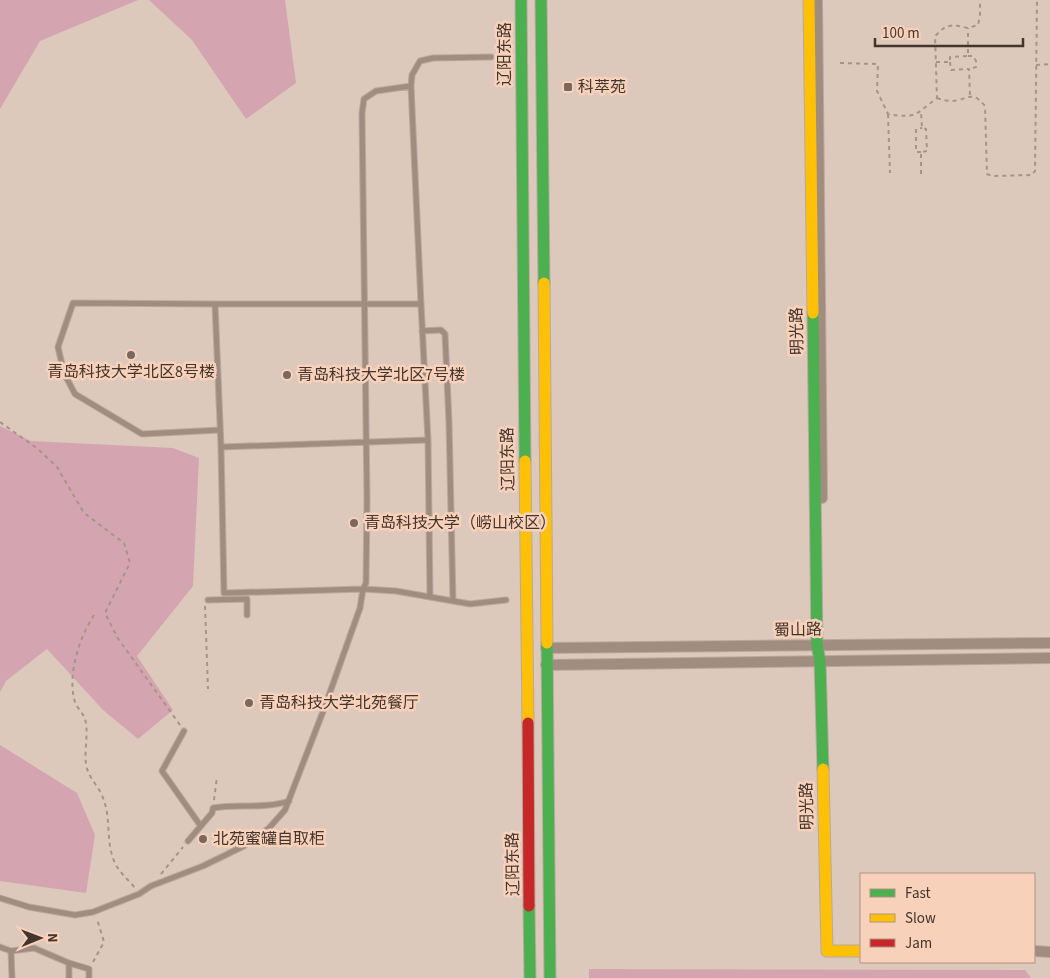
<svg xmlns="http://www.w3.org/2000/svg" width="1050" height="978" font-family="'Source Sans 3','Noto Sans SC',sans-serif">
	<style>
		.green { fill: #d4a5b0 }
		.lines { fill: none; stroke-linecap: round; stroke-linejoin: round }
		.lane-casing { stroke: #b9a89f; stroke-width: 7 }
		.street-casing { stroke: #b9a89f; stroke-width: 12 }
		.fast-casing { stroke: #b9a89f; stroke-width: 13 }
		.slow-casing { stroke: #b9a89f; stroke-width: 13 }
		.jam-casing { stroke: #b9a89f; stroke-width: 13 }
		.path { stroke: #a69489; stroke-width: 2; stroke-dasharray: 4 4; stroke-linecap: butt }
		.lane { stroke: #a18c80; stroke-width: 5 }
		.street { stroke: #a18c80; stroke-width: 10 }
		.fast { stroke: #4caf50; stroke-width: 11 }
		.slow { stroke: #ffc107; stroke-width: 11 }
		.jam { stroke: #c62828; stroke-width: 11 }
		.poi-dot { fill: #7a685e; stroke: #f8d1bb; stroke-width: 2 }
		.labels { text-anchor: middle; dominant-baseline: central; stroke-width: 5; stroke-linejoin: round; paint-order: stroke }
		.street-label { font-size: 16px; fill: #44352c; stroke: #f8d1bb }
		.poi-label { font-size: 16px; fill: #44352c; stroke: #f8d1bb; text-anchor: start }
	</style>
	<rect width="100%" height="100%" fill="#ddc8bc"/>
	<!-- green -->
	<path class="green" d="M0,0H138L40,41L0,109Z
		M149,0H285L296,83L246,119L192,40Z
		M0,426L31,441L173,448L199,458L193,586L137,656L173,710L138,739L103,710L47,649L6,681L0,692Z
		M0,745L77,793L95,835L86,893L0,881Z
		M589,969L1025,970L1031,978H589Z"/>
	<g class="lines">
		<!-- lane casing -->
		<g class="lane-casing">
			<path id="lane" d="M215,304L73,303L58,347L64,373L75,394L142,434L220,430
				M421,304L411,86L412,75L420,61L433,58L491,57
				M422,331L441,330L445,334L449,422L453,601
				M428,440L221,447L224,593L363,589L396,591L470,604L506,600
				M221,447L215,304H421L428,440L430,597
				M208,600L247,599V615
				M184,731L162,771L200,825
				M188,841L212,813L213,808C238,804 265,809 289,801
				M0,898L29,907L75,915L93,912L139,894L151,886L203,866L244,846L269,828L285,810L324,709L360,608L363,589L366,583L367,500L362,113L364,99L376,91L411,86
				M0,947L11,951L12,978
				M11,951L34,948L69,963L89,969V978
				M69,978V963"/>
		</g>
		<!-- street casing -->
		<g class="street-casing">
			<path id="street" d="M817,0L822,498
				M546,648L1050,643
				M546,665L1050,658
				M1034,951L1050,952"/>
		</g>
		<!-- fast casing -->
		<g class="fast-casing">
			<path id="fast" d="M521,0L525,461
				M541,0L544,283
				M813,313L817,645L820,661L823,769
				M547,643L550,978
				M529,906L530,978"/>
		</g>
		<!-- slow casing -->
		<g class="slow-casing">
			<path id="slow" d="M809,0L813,313
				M544,283L547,643
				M525,461L528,723
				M823,769L827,951H861"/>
		</g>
		<!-- jam casing -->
		<g class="jam-casing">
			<path id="jam" d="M528,723L529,906"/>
		</g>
		<!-- path -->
		<path class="path" d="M968,56H973L976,61V67L969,69
			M936,62H950V57L968,56V28
			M950,62L951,70L969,69L970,96
			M840,63L878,64L877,91L888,114C917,119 916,114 937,98L935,36L945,27L954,25L968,28L978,25L980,16V0
			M1036,65L1050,64
			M937,98C942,100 947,101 953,101C969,99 972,90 985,106L987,174L992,176L1032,175L1035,171L1037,0
			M888,114L890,173
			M921,152H916V129L922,128
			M921,174V152L927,151L926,129L922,128L921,112
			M0,422L38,449L57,467L84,513L124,543L130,563L105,613L117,637L180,725
			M205,606L208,689
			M94,615C79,638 67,675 75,702C77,708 83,713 85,719C89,731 84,750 86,764C88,778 99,786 103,798C111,817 106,839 113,858C117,871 127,878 135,888
			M214,800L217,777
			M161,874L183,847
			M93,962L104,942L97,919"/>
		<!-- lane -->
		<use href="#lane" class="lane"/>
		<!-- street -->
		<use href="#street" class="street"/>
		<!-- fast -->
		<use href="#fast" class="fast"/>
		<!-- slow -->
		<use href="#slow" class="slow"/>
		<!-- jam -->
		<use href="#jam" class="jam"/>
	</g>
	<!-- markers -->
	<g class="poi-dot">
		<rect x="563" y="82" width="10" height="10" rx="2.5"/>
		<circle cx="131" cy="355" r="5"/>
		<circle cx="287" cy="375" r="5"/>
		<circle cx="354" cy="523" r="5"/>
		<circle cx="249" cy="703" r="5"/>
		<circle cx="203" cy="839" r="5"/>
	</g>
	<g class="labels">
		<!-- street labels -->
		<g class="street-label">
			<text transform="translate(505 54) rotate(-90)">辽阳东路</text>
			<text transform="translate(797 331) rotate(-91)">明光路</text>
			<text transform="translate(508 459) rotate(-91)">辽阳东路</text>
			<text transform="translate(798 630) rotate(-1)">蜀山路</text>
			<text transform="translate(807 806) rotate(-91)">明光路</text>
			<text transform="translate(513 864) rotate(-91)">辽阳东路</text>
		</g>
		<!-- poi labels -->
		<g class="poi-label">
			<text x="578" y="87">科萃苑</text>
			<text x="131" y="372" text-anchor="middle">青岛科技大学北区8号楼</text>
			<text x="297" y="375">青岛科技大学北区7号楼</text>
			<text x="364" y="523">青岛科技大学（崂山校区）</text>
			<text x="259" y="703">青岛科技大学北苑餐厅</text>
			<text x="213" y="839">北苑蜜罐自取柜</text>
		</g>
	</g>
	<!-- legend -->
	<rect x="860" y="873" width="175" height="90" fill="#f8d1bb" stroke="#b09382"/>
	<rect x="870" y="889" width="25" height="8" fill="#4caf50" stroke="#b09382"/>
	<text x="905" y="898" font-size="15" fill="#44352c">Fast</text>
	<rect x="870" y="914" width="25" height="8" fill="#ffc107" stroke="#b09382"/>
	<text x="905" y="923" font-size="15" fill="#44352c">Slow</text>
	<rect x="870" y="939" width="25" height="8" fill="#c62828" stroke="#b09382"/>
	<text x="905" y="948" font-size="15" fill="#44352c">Jam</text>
	<!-- north arrow -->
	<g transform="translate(40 938) rotate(89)" stroke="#f8d1bb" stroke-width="4" paint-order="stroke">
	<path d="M0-4L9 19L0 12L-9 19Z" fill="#44352c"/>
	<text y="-8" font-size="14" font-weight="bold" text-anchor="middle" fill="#44352c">N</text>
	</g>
	<!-- scale -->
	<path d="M875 38v8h148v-8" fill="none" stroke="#44352c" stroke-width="2.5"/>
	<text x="882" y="38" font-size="15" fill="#44352c" stroke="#f8d1bb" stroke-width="4" paint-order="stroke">100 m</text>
</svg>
